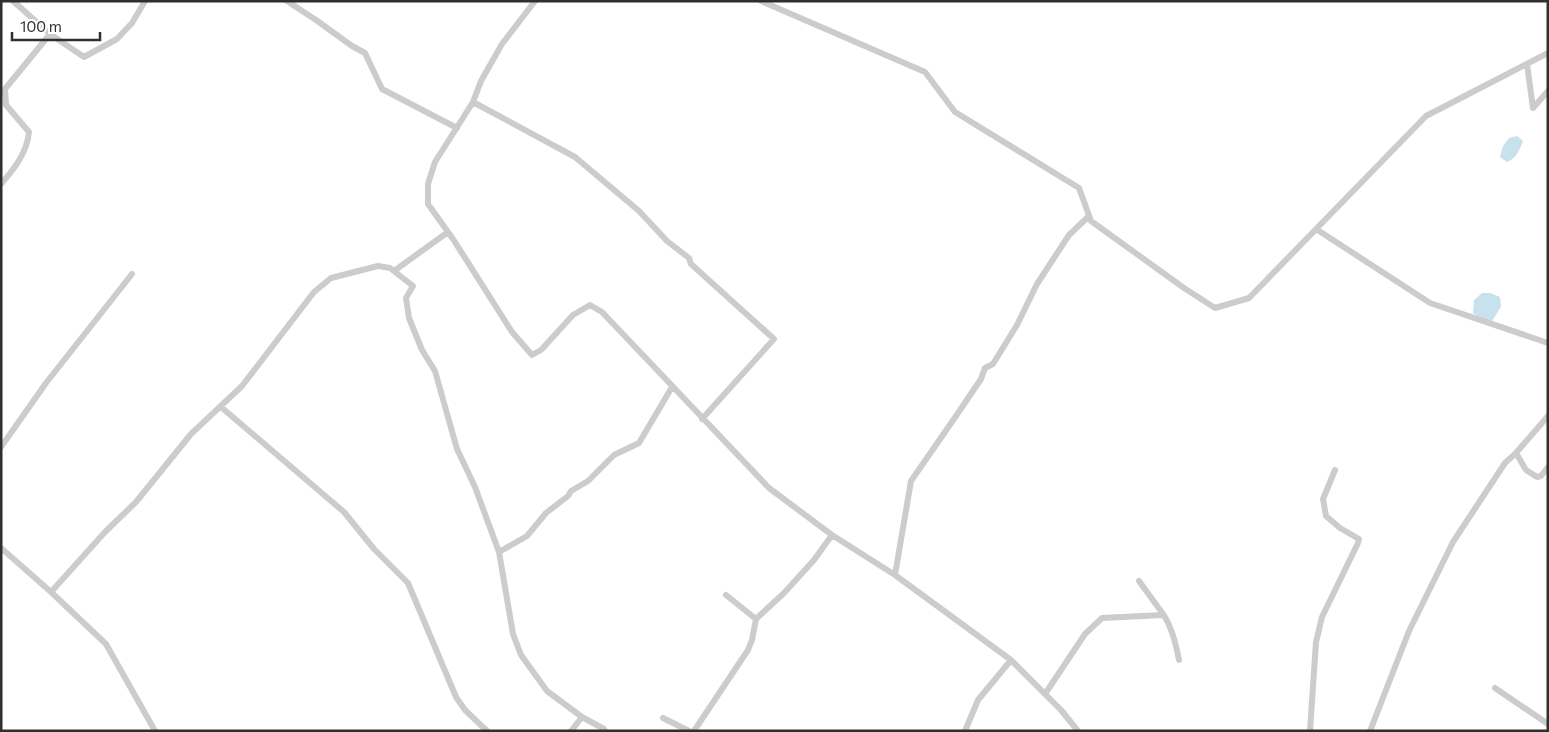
<svg xmlns="http://www.w3.org/2000/svg" width="1549" height="732" font-family="Commissioner,sans-serif">
	<style>
		.water { fill: #c7e2ed }
		.lines { fill: none; stroke-linecap: round; stroke-linejoin: round }
		.street { stroke: #ccc; stroke-width: 6 }
	</style>
	<rect width="100%" height="100%" fill="#fff"/>
	<!-- water -->
	<path class="water" d="M1517,136L1523,141C1520,149 1516,159 1507,162L1500,157L1503,146L1509,138Z
		M1482,293H1490L1500,297L1501,307L1492,321L1482,320L1473,313L1474,300Z"/>
	<g class="lines">
		<!-- street -->
		<path class="street" d="M13,1L50,34
			M287,1L316,20L352,46L365,53L382,89L457,128
			M535,1L502,44L481,81L473,102L435,162L428,184V204L453,239L512,332L532,355L541,350L573,315L590,305L602,312L769,488L832,535L895,575L1011,660L1061,710L1078,731
			M761,1L925,72L955,112L1079,188L1091,221L1184,288L1215,308L1249,298L1426,116L1548,53
			M1527,64L1533,108L1548,91
			M473,102L575,157L639,211L667,241L689,258L691,264L774,339L702,419
			M1,184C14,169 27,153 29,132L6,105L5,89L50,34L84,57L117,39L132,23L145,1
			M1316,229L1430,303L1548,343
			M394,271L448,232
			M221,407L344,512L374,549L408,583L456,697L465,710L487,731
			M1,447L46,383L132,274
			M1516,453L1548,416
			M1,548L51,592
			M895,575L911,481L956,416L981,379L985,368L993,364L1017,325L1037,284L1069,235L1089,216
			M1139,581C1147,592 1155,603 1163,614C1172,627 1176,644 1179,660
			M726,595L756,619
			M1495,688L1548,724
			M1045,694L1085,634L1102,618L1163,615
			M582,717L547,691L521,655L513,634L499,552L527,536L546,513L568,496L571,491L588,481L614,455L639,443L672,387
			M663,718L689,731
			M155,731L106,644L51,592L105,532L136,502L191,434L242,386L314,292L331,278L378,266L390,268L413,286L406,298L409,318L422,350L435,371L457,449L475,487L499,552
			M571,731L582,717L604,729L605,731
			M694,731L748,650L752,640L756,619L784,593L814,560L832,535
			M965,731L978,700L1011,660
			M1310,731L1316,642L1322,617L1358,543L1359,539L1340,528L1326,516L1323,499L1335,470
			M1370,731L1409,631L1453,542L1505,463L1516,453L1526,470L1537,477L1541,476L1548,467"/>
	</g>
	<!-- border -->
	<rect width="1549" height="732" fill="none" stroke="#2f2f2f" stroke-width="5"/>
	<!-- scale -->
	<path d="M12 32v8h88v-8" fill="none" stroke="#2f2f2f" stroke-width="2.5"/>
	<text x="20" y="32" font-size="15" fill="#2f2f2f" stroke="#ffffff" stroke-width="4" paint-order="stroke">100 m</text>
</svg>
